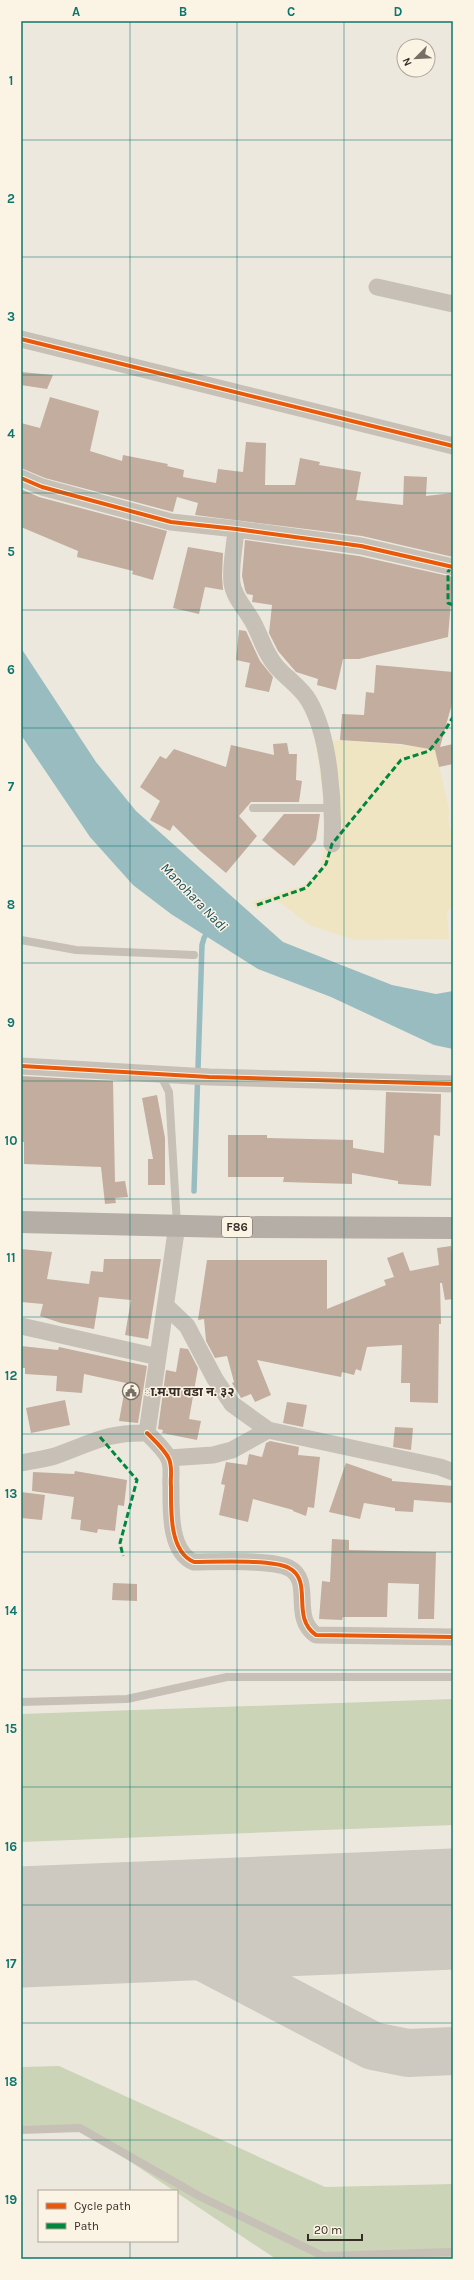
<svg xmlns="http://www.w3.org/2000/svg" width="474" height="2280" font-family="Karla,'Noto Sans Devanagari',sans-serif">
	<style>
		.green { fill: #cbd4b7 }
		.sand { fill: #f0e5c2 }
		.water { fill: #98bcc0 }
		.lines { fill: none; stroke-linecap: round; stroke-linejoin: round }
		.stream { stroke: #98bcc0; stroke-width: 5.5 }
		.taxiway { stroke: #cdc8c0; stroke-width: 48 }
		.runway { stroke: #cdc8c0; stroke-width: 121 }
		.building { fill: #c2ad9e }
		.lane { stroke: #c6c0b7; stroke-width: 8 }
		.street { stroke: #c6c0b7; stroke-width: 17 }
		.primary { stroke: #b4aea7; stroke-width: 22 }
		.quiet { stroke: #00873e; stroke-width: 3; stroke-dasharray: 6 3; stroke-linecap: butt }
		.cycleway-casing { stroke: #fbf3e4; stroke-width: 6 }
		.cycleway { stroke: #e8590c; stroke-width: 4 }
		.grid { fill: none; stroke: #0f766e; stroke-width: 1; stroke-opacity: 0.55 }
		.labels { text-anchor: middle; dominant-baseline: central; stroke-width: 3; stroke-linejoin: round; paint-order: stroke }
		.shield { fill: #fbf3e4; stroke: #72685f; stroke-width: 1 }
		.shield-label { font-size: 12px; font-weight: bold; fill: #372d26 }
		.poi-label { font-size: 13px; font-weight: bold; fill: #372d26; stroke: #fbf3e4; text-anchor: start }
		.water-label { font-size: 14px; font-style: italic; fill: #184f5c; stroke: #fbf3e4 }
		.neatline { fill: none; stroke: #0f766e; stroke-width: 1.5 }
		.grid-label { font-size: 13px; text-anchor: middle; font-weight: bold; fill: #0f766e }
	</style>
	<rect width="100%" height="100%" fill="#ede8de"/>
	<!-- green -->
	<path class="green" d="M453,1699V1825L21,1842V1714Z
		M59,2066L325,2187L453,2184V2259H276L80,2128H21V2067Z"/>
	<!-- sand -->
	<path class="sand" d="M340,740L435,748L450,813L448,818L453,839V908L449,909L447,914L449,939L354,940L309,925L281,903L271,901L257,910L252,902L304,885L320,869L325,845L327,820L315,742Z"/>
	<!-- water -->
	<path class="water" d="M21,648L96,762L136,811L283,942L392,985L436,994L453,991V1049L434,1045L331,997L258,969L171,914L133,885L90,837L21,735Z"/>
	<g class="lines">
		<!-- stream -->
		<path class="stream" d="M194,1191L202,945L204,938L208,931"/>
		<!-- taxiway -->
		<path class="taxiway" d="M393,1911C416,1909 433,1901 453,1891
			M105,1923L133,1927L161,1935L373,2046L408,2053L453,2051"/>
		<!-- runway -->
		<path class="runway" d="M21,1927L453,1909"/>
	</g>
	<!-- building -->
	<path class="building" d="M21,372L53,375L47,389L21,385Z
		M50,397L99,411L90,451L122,461L123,455L168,464L167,466L184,470L183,477L216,483L218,469L243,472L246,442L266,443L265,485H295L300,458L320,462L319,465L361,472L356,500L403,505L404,476L427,477L426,496L453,493V557L362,536L195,515L198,503L177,497L173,512L45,478L21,468V423L40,428Z
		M21,489L39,497L167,531L153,580L132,574L133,571L77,557L78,551L21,527Z
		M245,540L359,556L453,577L448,637L359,659H343L336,690L317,685L318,679L296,672L278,651L269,633L272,605L252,602L253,595L247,594L245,590L242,576Z
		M188,547L223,553L222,576L223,590L205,587L199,614L173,608Z
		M239,630L246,631L260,661L273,677L269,692L245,687L250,663L236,660Z
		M376,665L453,672V700L440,747L453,744V764L439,767L435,750L401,744L340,740L342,714L364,715L366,692L374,693Z
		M287,743L289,754H297L296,780L302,781L299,802H251L239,816L257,836L226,873L200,851L173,825L170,831L150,820L160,801L140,787L160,756L166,759L174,749L226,767L231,745L274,755L273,744Z
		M284,814H320L316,840L294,866L262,840Z
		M21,1076L113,1081L115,1182L125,1181L128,1197L115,1198L116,1203L105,1204L101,1167L24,1164V1142H21Z
		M386,1092L441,1094L440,1136L434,1135L431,1186L398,1184V1181L352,1173V1184L283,1182L284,1177H228V1135H267V1138L353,1140V1148L384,1153Z
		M157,1095L165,1138V1185H148V1159H153L142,1098Z
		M451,1246L453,1260V1299L445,1300L442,1283H440L441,1324H439L438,1403L410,1402V1383H401L402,1345L367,1347L361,1371L356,1369L354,1375L342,1372L341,1377L257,1360L271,1395L255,1402L251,1394L241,1398L232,1383L234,1382L227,1356L215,1358L206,1341L204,1319L198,1320L207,1260H327V1309L386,1285L384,1280L394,1277L387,1258L403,1252L410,1271L439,1265L437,1248Z
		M21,1249L52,1252L47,1279L89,1284L91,1271L103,1272L104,1259H161L148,1339L125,1335L131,1300L99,1297L94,1329L61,1323L40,1316L43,1304L21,1302Z
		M21,1346L58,1350L59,1347L147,1366L138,1423L119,1421L126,1383L84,1374L82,1393L56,1391L57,1376L25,1374V1368H21Z
		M180,1348L188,1349L198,1368L189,1419L201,1421L197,1440L162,1433L163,1430L158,1429L166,1370L176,1372Z
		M65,1400L70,1425L31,1433L26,1408Z
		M287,1402L307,1405L303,1427L283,1423Z
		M395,1427L413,1428L411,1450L393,1447Z
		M270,1441L299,1447L298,1455L320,1457L314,1508L308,1507L306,1516L293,1511V1510L253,1499L248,1522L219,1515L225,1485L221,1484L226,1462L247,1465L249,1454L262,1457L266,1443Z
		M346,1463L392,1479V1481L453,1486V1503L414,1500L413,1512L395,1511V1508L364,1503L360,1519L329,1512Z
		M75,1471L127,1480L124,1506L118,1505L115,1531L98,1529L97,1533L80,1530L81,1520L71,1519L74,1497L32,1491L33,1472L74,1474Z
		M21,1492L45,1495L42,1520L21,1518Z
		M332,1539L349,1540V1550L436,1552L434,1619H418L419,1584L388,1583L387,1617H343L342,1620L319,1619L322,1581L330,1582Z
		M113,1583L137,1584V1601L112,1600Z"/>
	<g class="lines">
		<!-- lane -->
		<path class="lane" d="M253,808H333
			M21,940L76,950L194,955
			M160,1074L169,1092L177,1225
			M21,1702L127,1699L227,1677H453
			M21,2130L80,2128L199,2196L323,2256L453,2252"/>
		<!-- street -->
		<path class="street" d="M377,287L453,304
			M21,339L453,446
			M21,478L42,487L171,522L236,529L361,546L453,567
			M236,529C235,546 230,566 232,583C234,599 249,612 255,626C262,640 265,653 276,666C286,678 301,687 309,701C330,737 334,803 332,844
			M21,1066L209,1077L453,1084
			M166,1306L187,1326L215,1379L232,1404L268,1430L440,1467L453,1472
			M21,1326L158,1357
			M147,1433C154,1440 165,1450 169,1459C173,1468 170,1477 171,1487C171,1509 169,1552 194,1562C215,1562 273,1559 289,1568C314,1581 290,1617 316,1635L453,1637
			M169,1458L213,1455L232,1450L268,1430
			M21,1463C32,1461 44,1459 55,1456C92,1443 106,1432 147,1433L177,1225"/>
		<!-- primary -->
		<path class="primary" d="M21,1222L228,1227L453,1228"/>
		<!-- quiet -->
		<path class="quiet" d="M451,567L448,572V603L453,605
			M257,905L306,888L326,864L332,844L401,760L429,751L444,732L453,717
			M100,1437L137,1480L120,1543L123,1556"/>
		<!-- cycleway casing -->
		<g class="cycleway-casing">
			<path id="cycleway" d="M21,339L453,446
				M21,478L42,487L171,522L236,529L361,546L453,567
				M21,1066L209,1077L453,1084
				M147,1433C154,1440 165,1450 169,1459C173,1468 170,1477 171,1487C171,1509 169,1552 194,1562C215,1562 273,1559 289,1568C314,1581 290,1617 316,1635L453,1637"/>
		</g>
		<!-- cycleway -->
		<use href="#cycleway" class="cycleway"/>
	</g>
	<!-- grid -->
	<path class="grid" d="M130,21V2191M237,21V2259M344,21V2259M21,140H453M21,257H453M21,375H453M21,493H453M21,610H453M21,728H453M21,846H453M21,963H453M21,1081H453M21,1199H453M21,1317H453M21,1434H453M21,1552H453M21,1670H453M21,1787H453M21,1905H453M21,2023H453M21,2140H453M130,2241V2259"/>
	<!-- icons -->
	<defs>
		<g id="civic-ring" transform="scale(0.9)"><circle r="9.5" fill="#fbf3e4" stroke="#776e66" stroke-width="1.5"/><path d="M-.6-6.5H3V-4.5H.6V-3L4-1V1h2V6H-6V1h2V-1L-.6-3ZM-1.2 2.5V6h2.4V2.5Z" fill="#776e66"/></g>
	</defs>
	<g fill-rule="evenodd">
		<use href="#civic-ring" x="131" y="1391"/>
	</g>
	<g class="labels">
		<!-- shield labels -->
		<rect class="shield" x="222" y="1217" width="30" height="20" rx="3"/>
		<g class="shield-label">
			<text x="237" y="1227">F86</text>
		</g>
		<!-- poi labels -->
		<g class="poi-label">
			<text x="144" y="1391">ा.म.पा वडा न. ३२</text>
		</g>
		<!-- water labels -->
		<g class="water-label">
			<text transform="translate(194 897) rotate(46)">Manohara Nadi</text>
		</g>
	</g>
	<!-- border -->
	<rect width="474" height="2280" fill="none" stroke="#fbf3e4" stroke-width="44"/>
	<!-- legend -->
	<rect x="38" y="2190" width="140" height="52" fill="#fbf3e4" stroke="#ada498"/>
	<rect x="46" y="2203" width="20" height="6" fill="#e8590c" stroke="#ada498"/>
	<text x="74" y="2210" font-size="12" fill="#372d26">Cycle path</text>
	<rect x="46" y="2223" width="20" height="6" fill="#00873e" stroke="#ada498"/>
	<text x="74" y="2230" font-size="12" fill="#372d26">Path</text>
	<!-- north arrow -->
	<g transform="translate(416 58) rotate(246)"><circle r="19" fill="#fbf3e4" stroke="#ada498"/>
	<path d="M0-3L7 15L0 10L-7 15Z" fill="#776e66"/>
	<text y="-6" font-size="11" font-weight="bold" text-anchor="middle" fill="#372d26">N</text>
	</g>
	<!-- scale -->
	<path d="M308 2234v6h54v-6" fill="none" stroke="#372d26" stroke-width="2"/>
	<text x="314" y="2234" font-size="12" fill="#372d26" stroke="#fbf3e4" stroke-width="3" paint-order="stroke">20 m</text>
	<rect x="22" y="22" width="430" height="2236" class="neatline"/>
	<g class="grid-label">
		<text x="76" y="16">A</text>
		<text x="183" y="16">B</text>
		<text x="291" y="16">C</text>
		<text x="398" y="16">D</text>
		<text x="11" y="85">1</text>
		<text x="11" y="203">2</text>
		<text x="11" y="321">3</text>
		<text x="11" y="438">4</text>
		<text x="11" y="556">5</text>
		<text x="11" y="674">6</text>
		<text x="11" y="791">7</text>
		<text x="11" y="909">8</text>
		<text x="11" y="1027">9</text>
		<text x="11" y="1145">10</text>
		<text x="11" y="1262">11</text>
		<text x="11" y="1380">12</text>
		<text x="11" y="1498">13</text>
		<text x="11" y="1615">14</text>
		<text x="11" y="1733">15</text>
		<text x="11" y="1851">16</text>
		<text x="11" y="1968">17</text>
		<text x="11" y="2086">18</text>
		<text x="11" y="2204">19</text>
	</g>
</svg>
